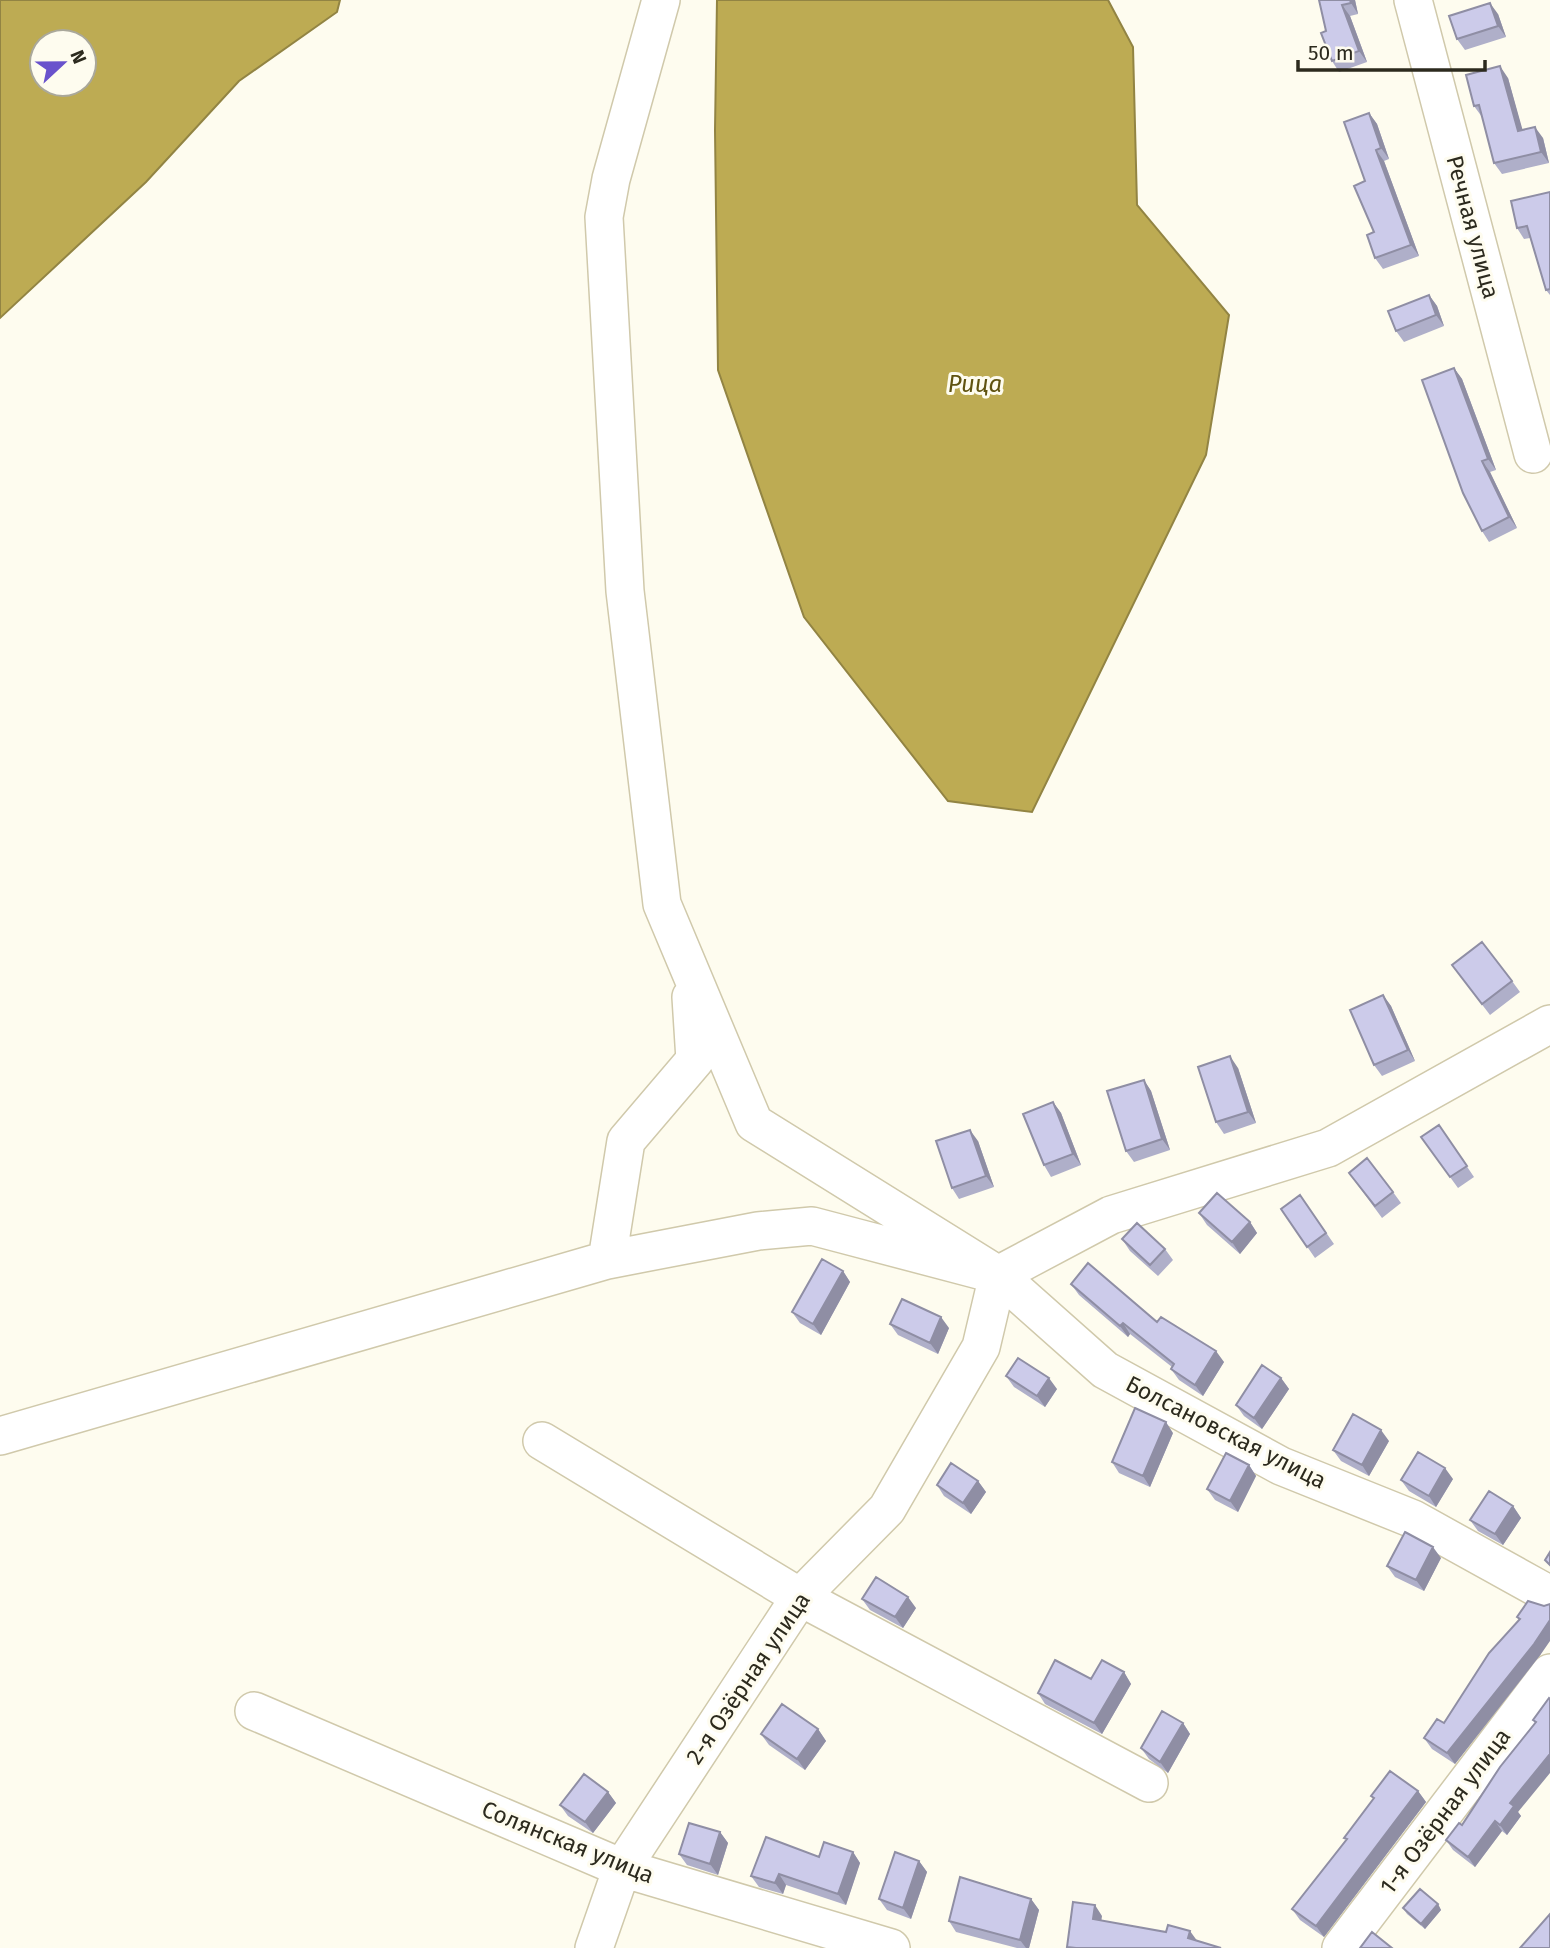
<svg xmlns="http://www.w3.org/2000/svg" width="1550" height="1948" font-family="'Fira Sans',sans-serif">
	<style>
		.water { fill: #bdab53; stroke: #928443; stroke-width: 2; fill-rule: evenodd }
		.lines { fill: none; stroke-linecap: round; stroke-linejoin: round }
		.minor-casing { stroke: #d0c9ab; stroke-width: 40 }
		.minor { stroke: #fff; stroke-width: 37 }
		.wall { fill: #afafc9 }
		.shaded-wall { fill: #8f8ea4 }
		.building { fill: #cccbea; stroke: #8f8ea4; stroke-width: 2 }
		.labels { text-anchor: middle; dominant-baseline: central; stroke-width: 6; stroke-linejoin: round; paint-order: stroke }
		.street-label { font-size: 23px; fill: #2c2a1e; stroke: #fefcef }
		.water-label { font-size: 24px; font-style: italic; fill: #605310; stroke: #fefcef }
	</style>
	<rect width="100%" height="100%" fill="#fefcef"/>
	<!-- water -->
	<path class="water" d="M0,0H340L337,12L239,81L146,182L0,318ZM84,42V84H42V42Z
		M717,0H1108L1133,47L1137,205L1229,315L1206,455L1032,812L948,801L804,617L718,370L715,130Z"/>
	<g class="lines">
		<!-- minor casing -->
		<g class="minor-casing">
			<path id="minor" d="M661,0L611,179L604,217L625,591L662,904L754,1123L998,1275L1105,1370L1281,1466L1413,1519L1550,1595
				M1413,0L1533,454
				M607,1260L626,1141L695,1060L691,997
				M0,1436L607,1260L758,1231L812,1226L998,1275L1111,1215L1328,1148L1550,1024
				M542,1441L800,1597L1149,1783
				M254,1711L622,1868L891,1948
				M594,1948L622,1868L800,1597L887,1509L981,1347L998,1275
				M1341,1948L1550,1673"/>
		</g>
		<!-- minor -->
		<use href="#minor" class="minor"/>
	</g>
	<!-- wall -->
	<path class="wall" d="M1319,0H1355L1358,14L1350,16L1367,62L1339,72L1332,61Z
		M1498,14L1506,37L1465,50L1457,39Z
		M1508,78L1522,130L1543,138L1549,163L1502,174L1494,163L1482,117L1474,106Z
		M1369,113L1377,124L1389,159L1384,161L1419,256L1383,269L1375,258Z
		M1550,192V295L1546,290L1530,238L1524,239L1517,228Z
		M1429,295L1437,306L1444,326L1404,342L1396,331Z
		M1454,368L1462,379L1496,470L1490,472L1517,528L1489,542L1482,531Z
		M1452,965L1512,981L1520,992L1490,1015Z
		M1383,995L1391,1006L1415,1061L1382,1076L1374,1065Z
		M1238,1068L1256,1123L1224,1134L1216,1122Z
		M1144,1080L1151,1091L1170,1150L1134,1162L1126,1151Z
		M1053,1102L1061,1113L1081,1165L1051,1177L1044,1165Z
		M1439,1125L1474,1177L1458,1188L1421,1137Z
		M978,1141L994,1187L959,1199L952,1188Z
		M1349,1173L1393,1192L1401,1203L1382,1218Z
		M1300,1195L1334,1244L1315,1258L1281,1209Z
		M1199,1213L1250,1222L1257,1233L1240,1254L1207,1225Z
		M1122,1239L1165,1249L1173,1260L1158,1276L1130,1251Z
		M843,1271L850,1282L821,1335L800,1323L792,1312Z
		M1071,1284L1157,1322L1224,1362L1203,1396L1179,1380L1171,1369L1172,1367L1130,1334L1128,1337L1079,1295Z
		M890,1324L949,1328L938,1354L898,1335Z
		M1006,1376L1057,1389L1045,1407L1014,1387Z
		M1281,1378L1289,1389L1262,1429L1244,1416L1236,1405Z
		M1173,1433L1150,1487L1119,1473L1112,1462Z
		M1389,1441L1369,1476L1341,1461L1333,1450Z
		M1249,1465L1256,1476L1238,1512L1215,1500L1207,1489Z
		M1453,1479L1436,1507L1409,1491L1401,1480Z
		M978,1481L986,1492L971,1514L944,1496L937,1485Z
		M1513,1506L1521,1518L1503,1545L1478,1531L1470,1520Z
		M1441,1558L1424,1591L1395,1577L1387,1566Z
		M862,1599L916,1608L903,1628L870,1610Z
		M1528,1601L1541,1654L1455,1764L1432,1749L1424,1738L1444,1723L1519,1620L1517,1617Z
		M1124,1672L1131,1684L1102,1734L1045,1704L1038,1693L1091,1679Z
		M1549,1698L1518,1812L1521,1816L1507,1835L1502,1831L1475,1867L1453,1850L1446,1840L1462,1825L1535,1723L1533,1720Z
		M1183,1723L1190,1734L1168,1773L1149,1759L1141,1748Z
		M818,1729L826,1741L805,1770L769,1745L761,1734Z
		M1418,1791L1426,1802L1324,1937L1300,1920L1292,1909L1346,1840L1344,1838L1374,1799L1371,1796Z
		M608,1792L616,1803L593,1833L568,1816L560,1805Z
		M720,1832L728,1843L718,1875L687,1865L679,1854Z
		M853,1852L860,1863L846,1905L786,1885L783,1894L759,1887L751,1876L819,1857Z
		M919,1861L927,1872L911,1919L887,1910L879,1899Z
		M1031,1899L1039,1910L1029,1948H1017L956,1932L949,1921Z
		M1438,1904L1441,1910L1425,1929L1407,1914L1403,1908Z"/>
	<!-- shaded-wall -->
	<path class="shaded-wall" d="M1350,0H1355L1358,14L1351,3Z
		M1490,3L1498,14L1506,37L1498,26Z
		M1342,5L1350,16L1367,62L1359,51Z
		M1500,66L1508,78L1526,142L1518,131Z
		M1369,113L1377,124L1389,159L1381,148Z
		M1535,127L1543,138L1549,163L1541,152Z
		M1376,150L1384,161L1419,256L1411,245Z
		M1429,295L1437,306L1444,326L1436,315Z
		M1454,368L1462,379L1496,470L1488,459Z
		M1482,461L1490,472L1517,528L1509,517Z
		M1383,995L1391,1006L1415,1061L1408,1050Z
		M1230,1056L1238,1068L1256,1123L1248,1112Z
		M1144,1080L1151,1091L1170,1150L1162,1139Z
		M1053,1102L1061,1113L1081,1165L1073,1154Z
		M970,1130L978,1141L994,1187L986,1176Z
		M1250,1222L1257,1233L1240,1254L1232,1242Z
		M843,1271L850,1282L821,1335L813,1324Z
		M941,1317L949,1328L938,1354L930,1343Z
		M1123,1323L1130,1334L1128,1337L1120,1326Z
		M1216,1351L1224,1362L1203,1396L1195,1385Z
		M1049,1378L1057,1389L1045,1407L1037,1396Z
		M1281,1378L1289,1389L1262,1429L1254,1418Z
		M1166,1422L1173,1433L1150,1487L1143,1476Z
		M1381,1430L1389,1441L1369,1476L1362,1465Z
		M1249,1465L1256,1476L1238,1512L1230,1501Z
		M1445,1468L1453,1479L1436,1507L1429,1496Z
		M978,1481L986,1492L971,1514L963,1503Z
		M1513,1506L1521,1518L1503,1545L1495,1534Z
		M1433,1547L1441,1558L1424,1591L1416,1580Z
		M908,1597L916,1608L903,1628L895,1617Z
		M1550,1620V1641L1541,1654L1455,1764L1447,1753Z
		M1124,1672L1131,1684L1102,1734L1094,1723Z
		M1183,1723L1190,1734L1168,1773L1160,1762Z
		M818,1729L826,1741L805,1770L797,1759Z
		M1550,1754V1773L1518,1812L1521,1816L1507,1835L1500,1825L1510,1803Z
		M1418,1791L1426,1802L1324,1937L1316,1926Z
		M608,1792L616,1803L593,1833L585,1822Z
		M1495,1821L1502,1831L1475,1867L1468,1857Z
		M720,1832L728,1843L718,1875L710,1864Z
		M853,1852L860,1863L846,1905L838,1894Z
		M919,1861L927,1872L911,1919L903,1908Z
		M779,1874L786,1885L783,1894L775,1883Z
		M1031,1899L1039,1910L1029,1948H1026L1020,1940Z
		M1438,1904L1441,1910L1425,1929L1421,1924Z
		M1095,1905L1102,1916L1100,1930L1093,1919Z
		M1190,1931L1198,1942L1188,1938Z"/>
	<!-- building -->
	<path class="building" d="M1319,0H1350L1351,3L1342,5L1359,51L1332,61L1321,33L1326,31Z
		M1490,3L1498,26L1457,39L1449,16Z
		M1500,66L1518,131L1535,127L1541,152L1494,163L1479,105L1474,106L1466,75Z
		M1369,113L1381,148L1376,150L1411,245L1375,258L1367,235L1374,232L1354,186L1365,181L1344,122Z
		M1550,192V289L1546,290L1527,226L1517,228L1511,201Z
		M1429,295L1436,315L1396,331L1388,311Z
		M1454,368L1488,459L1482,461L1509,517L1482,531L1463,493L1422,380Z
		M1482,942L1512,981L1482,1004L1452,965Z
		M1383,995L1408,1050L1374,1065L1350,1010Z
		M1230,1056L1248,1112L1216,1122L1198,1067Z
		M1144,1080L1162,1139L1126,1151L1107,1091Z
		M1053,1102L1073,1154L1044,1165L1023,1114Z
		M1439,1125L1467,1166L1450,1177L1421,1137Z
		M970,1130L986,1176L952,1188L936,1141Z
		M1367,1158L1393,1192L1375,1206L1349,1173Z
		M1217,1193L1250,1222L1232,1242L1199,1213Z
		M1300,1195L1326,1233L1307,1247L1281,1209Z
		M1137,1223L1165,1249L1150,1265L1122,1239Z
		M822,1259L843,1271L813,1324L792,1312Z
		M1088,1263L1157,1322L1161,1317L1216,1351L1195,1385L1171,1369L1174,1364L1123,1323L1120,1326L1071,1284Z
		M902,1299L941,1317L930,1343L890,1324Z
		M1018,1358L1049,1378L1037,1396L1006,1376Z
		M1262,1365L1281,1378L1254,1418L1236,1405Z
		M1135,1408L1166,1422L1143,1476L1112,1462Z
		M1353,1414L1381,1430L1362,1465L1333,1450Z
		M1418,1452L1445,1468L1429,1496L1401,1480Z
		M1226,1453L1249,1465L1230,1501L1207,1489Z
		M951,1463L978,1481L963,1503L937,1485Z
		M1489,1491L1513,1506L1495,1534L1470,1520Z
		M1405,1532L1433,1547L1416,1580L1387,1566Z
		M1550,1552V1565L1545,1560Z
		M876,1577L908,1597L895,1617L862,1599Z
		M1528,1601L1544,1606L1550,1604V1620L1534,1644L1447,1753L1424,1738L1437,1719L1444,1723L1489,1653L1520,1619L1517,1617Z
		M1055,1660L1091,1679L1102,1660L1124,1672L1094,1723L1038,1693Z
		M1549,1698L1550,1699V1754L1510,1803L1514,1806L1500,1825L1495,1821L1468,1857L1446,1840L1459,1823L1462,1825L1500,1767L1536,1722L1533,1720Z
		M782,1704L818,1729L797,1759L761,1734Z
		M1162,1711L1183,1723L1160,1762L1141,1748Z
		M1390,1771L1418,1791L1316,1926L1292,1909L1347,1839L1344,1838L1374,1798L1371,1796Z
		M584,1774L608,1792L585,1822L560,1805Z
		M689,1823L720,1832L710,1864L679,1854Z
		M766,1837L819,1857L824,1842L853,1852L838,1894L779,1874L775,1883L751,1876Z
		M895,1852L919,1861L903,1908L879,1899Z
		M960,1877L1031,1899L1020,1940L949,1921Z
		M1420,1889L1438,1904L1421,1924L1403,1908Z
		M1073,1902L1095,1905L1093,1919L1166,1932L1168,1925L1190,1931L1188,1938L1221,1948H1076L1067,1947Z
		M1550,1914V1948H1520Z
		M1372,1932L1392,1948H1360Z"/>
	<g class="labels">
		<!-- street labels -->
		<g class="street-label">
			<text transform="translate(1473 227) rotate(75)">Речная улица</text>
			<text transform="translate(1226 1432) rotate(27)">Болсановская улица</text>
			<text transform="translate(748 1678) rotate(-56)">2-я Озёрная улица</text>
			<text transform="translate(1445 1811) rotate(-53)">1-я Озёрная улица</text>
			<text transform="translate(568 1842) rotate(22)">Солянская улица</text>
		</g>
		<!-- water labels -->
		<g class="water-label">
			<text x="975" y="384">Рица</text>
		</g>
	</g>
	<!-- north arrow -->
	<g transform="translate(63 63) rotate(68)"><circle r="33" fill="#fefcef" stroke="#aaa89b" stroke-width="2"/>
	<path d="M0-5L12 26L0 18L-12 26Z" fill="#6952cc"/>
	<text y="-10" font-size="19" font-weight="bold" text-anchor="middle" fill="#2c2a1e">N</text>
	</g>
	<!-- scale -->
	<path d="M1298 60v10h187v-10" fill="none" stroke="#2c2a1e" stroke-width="3.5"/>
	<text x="1308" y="60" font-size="21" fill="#2c2a1e" stroke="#fefcef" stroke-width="5" paint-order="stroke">50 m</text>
</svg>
